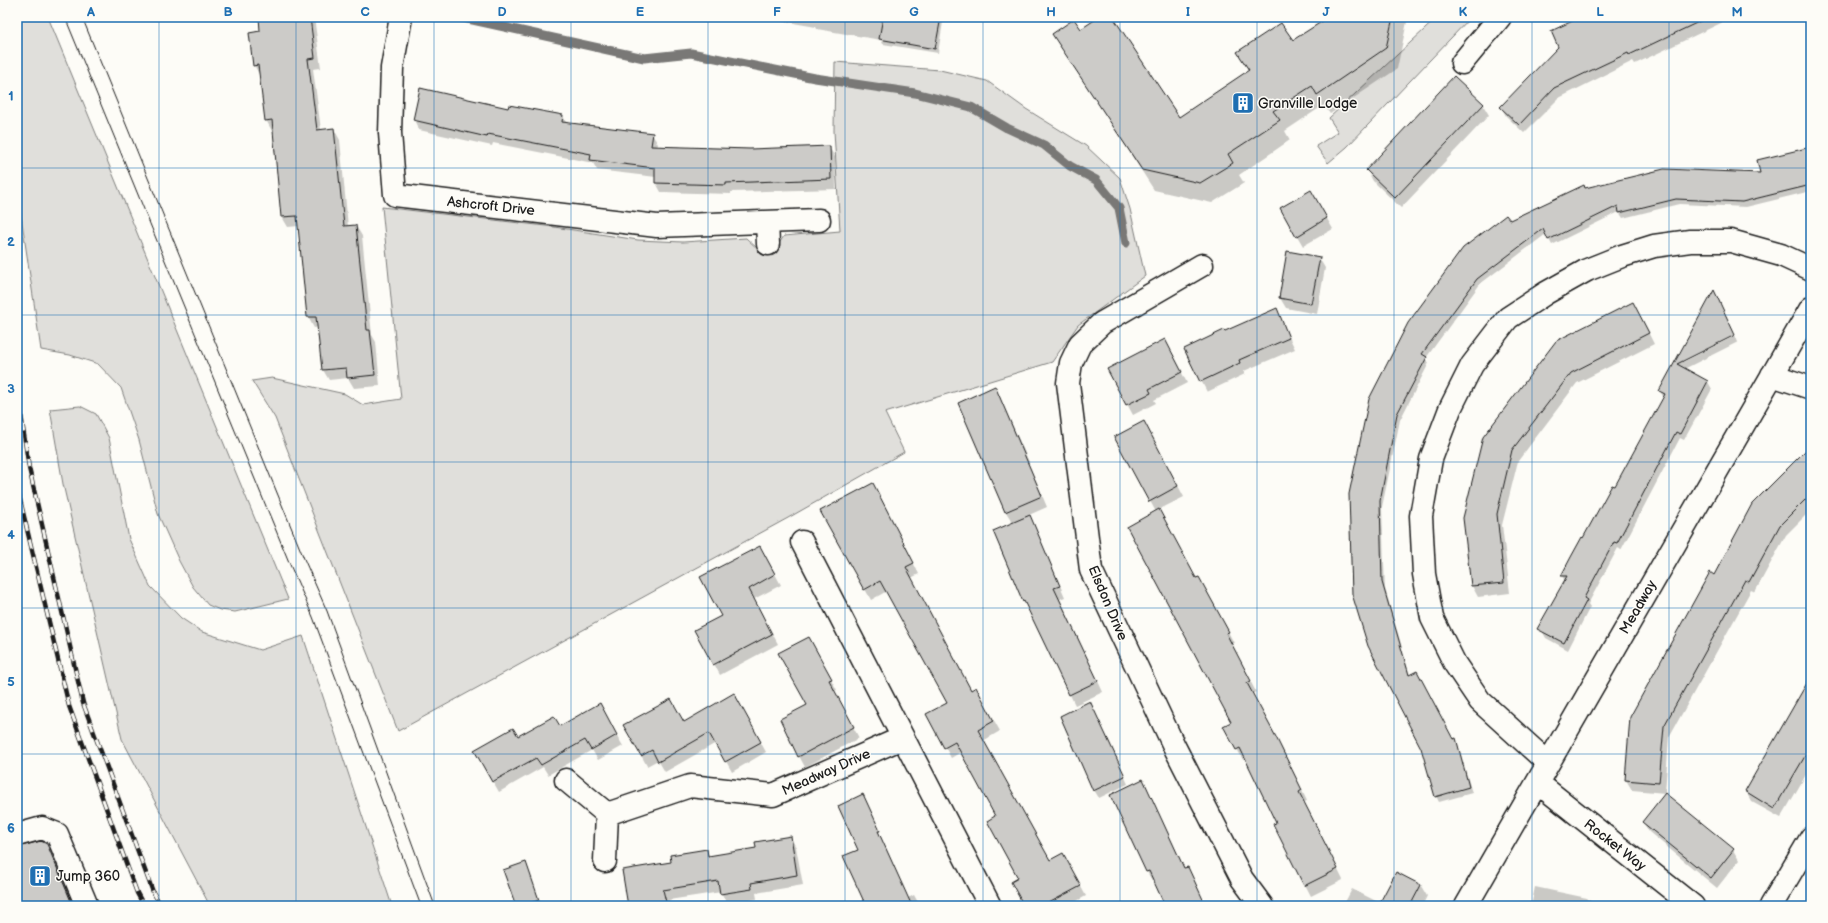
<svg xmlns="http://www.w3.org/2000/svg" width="1828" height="923" font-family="'Balsamiq Sans',sans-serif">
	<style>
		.green { fill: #e0dfdb; stroke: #7e7e7c }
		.shadow { fill: #0003 }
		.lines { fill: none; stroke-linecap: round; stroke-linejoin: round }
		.stream { stroke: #797876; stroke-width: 9 }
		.building { fill: #cccbc8; stroke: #1c1c1c }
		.minor-casing { stroke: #1c1c1c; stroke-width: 25 }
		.minor { stroke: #fdfcf7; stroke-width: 22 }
		.tram { stroke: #1c1c1c; stroke-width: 1 }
		.rail-casing { stroke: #1c1c1c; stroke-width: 4.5 }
		.rail { stroke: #fdfcf7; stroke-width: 3; stroke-dasharray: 9; stroke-linecap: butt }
		.grid { fill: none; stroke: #1f6fb2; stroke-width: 1; stroke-opacity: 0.55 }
		.labels { text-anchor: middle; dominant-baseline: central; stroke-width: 3; stroke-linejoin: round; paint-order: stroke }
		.poi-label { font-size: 14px; fill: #1c1c1c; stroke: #fdfcf7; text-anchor: start }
		.street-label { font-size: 14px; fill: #1c1c1c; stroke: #fdfcf7 }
		.neatline { fill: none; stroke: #1f6fb2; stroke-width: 1.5 }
		.grid-label { font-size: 13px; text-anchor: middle; font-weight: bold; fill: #1f6fb2 }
	</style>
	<rect width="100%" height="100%" fill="#fdfcf7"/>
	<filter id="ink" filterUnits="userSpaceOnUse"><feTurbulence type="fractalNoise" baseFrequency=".025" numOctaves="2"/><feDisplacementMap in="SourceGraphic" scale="8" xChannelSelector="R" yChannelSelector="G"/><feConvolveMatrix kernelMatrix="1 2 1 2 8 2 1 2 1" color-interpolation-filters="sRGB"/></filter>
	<g filter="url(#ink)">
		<!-- green -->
		<path class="green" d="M17,17H48L288,599L235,612L220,610L208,605L193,587L179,561L158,514L139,440L121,388L98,364L70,355L41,350L17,188Z
			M1438,17H1471L1347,147L1328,163L1316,146L1338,132L1329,118Z
			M835,62L940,70L987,81L1026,109L1086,146L1120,178L1130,209L1145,276L1078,325L1052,362L885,413L904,452L788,518L398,731L275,418L252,381L272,378L345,394L363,405L401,399L382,207L554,227L638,240L683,242L746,238L759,250L776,248L784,236L840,231L834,131Z
			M80,406L96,414L109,438L129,539L150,586L181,618L202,632L260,650L303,636L392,906H210L122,739L63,484L50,409Z"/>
		<!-- shadow -->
		<path class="shadow" d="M260,17H314L321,68L313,69L321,130L334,129L340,140L348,227L356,226L362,236L372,335L376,342L380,386L354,388L348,378L329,380L323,370L319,327L314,328L308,317L299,226L288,227L282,217L274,131H272L266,120L260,76L254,65L262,32Z
			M759,17H938L943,22L938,53L883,44L881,40L817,29L816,27Z
			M1101,17H1111L1179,119L1249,71L1238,53L1293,41L1329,17H1408L1397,69L1330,114L1324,105L1285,131L1290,140L1239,175L1244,183L1212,203L1154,190L1053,34L1080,31Z
			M1589,17H1719L1721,23L1635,64L1633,61L1559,98L1524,133L1506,116L1501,107Z
			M1483,105L1489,115L1401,208L1373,181L1367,170Z
			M509,109L563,116L567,124L652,134L658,144L657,148L750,150L829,147L835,157L836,189L731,192V194L661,192L656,183V177L597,170L593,163L493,143L492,146L419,130L414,120Z
			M1811,148V191L1746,207L1679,204L1623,218L1619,212L1552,245L1546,234L1480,284L1426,358L1429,363L1400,420L1382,507L1385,589L1410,676L1453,740H1455L1458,745L1472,793L1439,802L1436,796L1422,748L1369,646L1370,399L1510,222L1585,189L1762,174Z
			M1311,191L1333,229L1303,246L1281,208Z
			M1319,258L1325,268L1317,314L1286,308L1280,298Z
			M1714,292L1683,362L1735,336L1738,342L1684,369L1708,382L1712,389L1684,440L1680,438L1621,550L1618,548L1588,604L1590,607L1568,650L1546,638L1542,631L1565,581L1562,576L1613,487L1615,488L1664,398L1660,391Z
			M1276,310L1295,349L1244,371L1245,374L1207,392L1185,350Z
			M1639,314L1654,344L1577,383L1518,461L1502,525L1510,593L1478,597L1472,586L1464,519L1484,438Z
			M1171,351L1187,383L1154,400L1156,403L1133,415L1108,369Z
			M995,387L1029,462H1028L1047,507L1029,515L1035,527L1065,597L1060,599L1103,692L1075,705L1024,601L994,531L1013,523L1006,512L959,403Z
			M1150,433L1184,497L1158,510L1196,579L1205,588L1234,643L1231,644L1256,692L1252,694L1282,749L1307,801L1304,802L1343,880L1311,896L1274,825L1277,823L1246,758L1243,760L1237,749L1232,722L1156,512L1150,501Z
			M1811,490V510L1786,535L1755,592L1751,590L1669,737L1665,793L1632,790L1626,780L1714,576Z
			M879,495L919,574L911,578L971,691L982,699L1000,731L983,741L1050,862L1069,865L1086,896L1075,902L1077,906H1025L1019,878L996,817L961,752L951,758L945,747L949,703L887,591L871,600L822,511Z
			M766,557L781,585L754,599L778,644L720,675L696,630L722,616Z
			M814,649L837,690L834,691L859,738L805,767L799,756L809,706Z
			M1811,679V766L1781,818L1752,802L1746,791Z
			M599,705L623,746L598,760L592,750L548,775L543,767L499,792L475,750L559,727Z
			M740,705L766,752L732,772L716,743L665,772L658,760L647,766L625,726L684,723Z
			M1094,710L1128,784L1099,798L1094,790Z
			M1148,791L1185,869L1187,868L1206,906H1166L1155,882H1153L1147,872L1111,795Z
			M1665,794L1733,850L1739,860L1717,888L1649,832L1643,822Z
			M863,796L908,898L914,895L920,906H878L859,850Z
			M790,837L796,847L803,885L756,893L757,899L727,904L721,892L669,900L670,906H629L672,863L706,850L710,857L757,849Z
			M47,844L59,865L77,906H17V848Z
			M525,863L541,905L538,906H517Z
			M1396,873L1421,886L1427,896L1422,906H1343L1352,889L1380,903Z
			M1535,887L1587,898L1596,906H1531Z
			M602,903L603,906H567V905Z"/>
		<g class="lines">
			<!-- stream -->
			<path class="stream" d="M459,17L644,58L691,53L815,78L915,93L971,107L1007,128L1044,145L1070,166L1096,180L1119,208L1126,243"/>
		</g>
		<!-- building -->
		<path class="building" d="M259,17H310L315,58L308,59L317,130L334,128L344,226L356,225L367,330H370L375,375L347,378L346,368L322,370L316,317H307L297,216L281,217L272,120L265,121L258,65L253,66L249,33L260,31Z
			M883,17H941L935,49L879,39Z
			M1099,17H1113L1179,117L1249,70L1237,52L1281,23L1293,40L1329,17H1393L1386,48L1317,95L1312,86L1273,111L1280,120L1228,154L1233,163L1200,183L1142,170L1052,34L1074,19L1081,29Z
			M1581,17H1709L1629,55L1628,53L1554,88L1519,125L1500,107L1558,47L1551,31Z
			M1454,76L1484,104L1395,198L1366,170Z
			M420,88L508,108L509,105L563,115L562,122L653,133L651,146L750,149L830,146L831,179L726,183V185L655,183V168L590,160L591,154L488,134L487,137L413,120Z
			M1811,147V185L1742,202L1676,199L1619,213L1618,206L1548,240L1543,229L1477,279L1422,354L1427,357L1397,414L1380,501L1382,582L1409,675L1417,671L1453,739L1456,738L1469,787L1435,797L1421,748L1368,646L1352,594L1349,494L1369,399L1408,323L1463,248L1506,215L1510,220L1584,185L1585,188L1664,169L1760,173L1757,160Z
			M1311,190L1327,218L1296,237L1280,208Z
			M1287,251L1320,257L1311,304L1279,298Z
			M1714,290L1735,335L1677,364L1708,381L1680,434L1676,432L1617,543L1614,542L1584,598L1587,600L1564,643L1537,629L1567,576H1561L1571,557L1582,537L1583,538L1612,485L1615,486L1665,394L1659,391Z
			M1633,302L1649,333L1571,373L1512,450L1497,514L1504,583L1471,586L1463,518L1483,437L1556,341Z
			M1277,308L1289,338L1239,360L1240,363L1200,382L1184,349L1224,330L1225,331Z
			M1165,339L1182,372L1149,389L1151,393L1126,405L1107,369Z
			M995,386L1042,496L1005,512L958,403Z
			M1144,421L1178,486L1149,502L1114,437Z
			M1811,445V494L1780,525L1749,582L1745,580L1664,726L1659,783L1625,780L1630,717L1710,572L1714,575L1752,504Z
			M873,483L914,563L906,567L971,690L976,687L994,721L978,730L1050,860L1063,853L1081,886L1043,906H1024L1011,882L1018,878L987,821L995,816L955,742L944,748L926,714L947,703L880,581L864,590L820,511Z
			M1159,509L1196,578L1199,577L1229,632L1226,633L1251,681L1247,683L1276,737L1302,790L1299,792L1338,869L1304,886L1273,824L1276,823L1240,748L1236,750L1223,726L1231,722L1127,527Z
			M1030,515L1060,586L1054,588L1098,681L1069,695L1024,601L1023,602L993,531Z
			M760,546L775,574L749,589L772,634L713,665L694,630L721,616L700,577Z
			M809,637L832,679L829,680L854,727L798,757L780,719L807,705L778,653Z
			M1811,676V746L1774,809L1745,791Z
			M734,693L761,742L725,762L709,733L658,762L652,750L641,756L623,725L671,699L684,722Z
			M1090,701L1125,776L1093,791L1060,716Z
			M600,703L617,735L591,750L585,740L541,765L536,758L492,782L474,750L513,728L518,736L554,716L560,726Z
			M1143,779L1184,868L1188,867L1206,906H1165L1149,871L1146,872L1110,795Z
			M1665,793L1734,849L1711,878L1642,822Z
			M863,794L880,831H878L912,906H866L843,856L858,850L838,806Z
			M791,836L797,875L751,883L752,889L720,894L718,881L663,890L666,902L643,906H628L622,870L671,862L670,855L707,849L708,856L756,848L755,842Z
			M41,841L47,844L73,906H17V847Z
			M526,862L539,900L522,906H516L503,870Z
			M1396,872L1421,885L1410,906H1378Z"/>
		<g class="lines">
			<!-- minor casing -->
			<g class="minor-casing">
				<path id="minor" d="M401,17L392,68L390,133L395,195L657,226L819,220
					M1462,63L1500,17
					M767,222L768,244
					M1202,265L1102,323L1080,344L1071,363L1068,383L1091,570L1174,746L1242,879L1262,906
					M1772,375L1811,388
					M802,542L990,906
					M1548,763L1480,701L1455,664L1432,618L1424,574L1421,516L1431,459L1450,409L1472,365L1508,318L1546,293L1587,270L1622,256L1654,246L1690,241H1731L1781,255L1811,269
					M566,780L607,814L605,861
					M1538,783L1693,906
					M607,814L690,786L773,795L902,738
					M17,835L42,828L57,834L87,906
					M1466,906L1811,308
					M1771,906L1811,838"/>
			</g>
			<!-- minor -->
			<use href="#minor" class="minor"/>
			<!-- tram -->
			<path class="tram" d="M65,17L291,567L313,617L421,906
				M82,17L305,561L327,611L435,906"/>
			<!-- rail casing -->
			<g class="rail-casing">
				<path id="rail" d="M17,388L29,468L83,703L153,892L161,906
					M17,487L69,706L137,893L144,906"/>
			</g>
			<!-- rail -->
			<use href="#rail" class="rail"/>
		</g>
	</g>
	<!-- grid -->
	<path class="grid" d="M159,17V906M296,17V906M434,17V906M571,17V906M708,17V906M845,17V906M983,17V906M1120,17V906M1257,17V906M1394,17V906M1532,17V906M1669,17V906M17,168H1811M17,315H1811M17,462H1811M17,608H1811M17,754H1811"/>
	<!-- icons -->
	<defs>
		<g id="building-square" transform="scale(1.15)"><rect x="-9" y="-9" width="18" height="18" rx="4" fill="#1f6fb2" stroke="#fdfcf7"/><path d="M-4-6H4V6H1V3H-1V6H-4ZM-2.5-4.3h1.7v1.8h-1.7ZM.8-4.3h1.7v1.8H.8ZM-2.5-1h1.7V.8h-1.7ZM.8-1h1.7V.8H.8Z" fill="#fff"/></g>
	</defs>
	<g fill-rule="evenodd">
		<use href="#building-square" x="1243" y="103"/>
		<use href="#building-square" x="40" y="876"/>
	</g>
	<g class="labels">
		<!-- poi labels -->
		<g class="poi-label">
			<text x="1258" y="103">Granville Lodge</text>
			<text x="56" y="876">Jump 360</text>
		</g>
		<!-- street labels -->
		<g class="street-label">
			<text transform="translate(491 206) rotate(6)">Ashcroft Drive</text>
			<text transform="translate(1108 603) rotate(67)">Elsdon Drive</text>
			<text transform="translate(1638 607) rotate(-60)">Meadway</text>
			<text transform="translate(826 772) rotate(-24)">Meadway Drive</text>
			<text transform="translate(1615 845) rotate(38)">Rocket Way</text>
		</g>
	</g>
	<!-- margin -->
	<rect width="1828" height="923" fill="none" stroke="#fdfcf7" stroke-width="44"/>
	<rect x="22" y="22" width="1784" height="879" class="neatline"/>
	<g class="grid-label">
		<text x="91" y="16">A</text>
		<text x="228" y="16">B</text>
		<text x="365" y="16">C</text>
		<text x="502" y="16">D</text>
		<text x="640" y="16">E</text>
		<text x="777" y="16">F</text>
		<text x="914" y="16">G</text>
		<text x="1051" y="16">H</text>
		<text x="1188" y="16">I</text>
		<text x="1326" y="16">J</text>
		<text x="1463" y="16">K</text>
		<text x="1600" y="16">L</text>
		<text x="1737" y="16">M</text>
		<text x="11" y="100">1</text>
		<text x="11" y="246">2</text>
		<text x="11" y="393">3</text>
		<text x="11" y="539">4</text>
		<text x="11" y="686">5</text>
		<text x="11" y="832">6</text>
	</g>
</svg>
